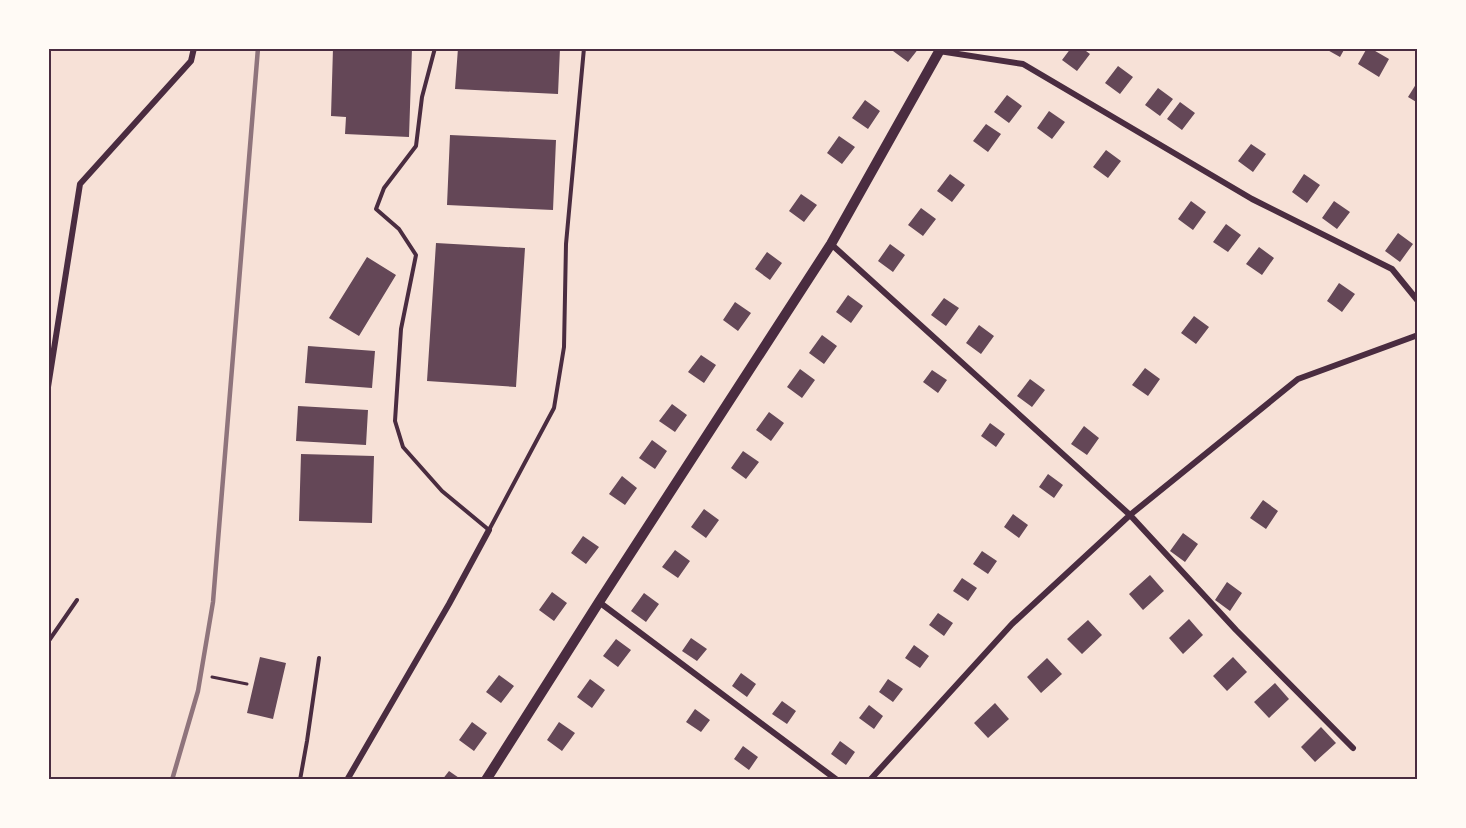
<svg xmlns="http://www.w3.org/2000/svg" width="1466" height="828" font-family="'Source Sans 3',sans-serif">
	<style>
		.building { fill: #644757 }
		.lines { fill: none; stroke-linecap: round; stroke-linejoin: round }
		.path { stroke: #4a2c40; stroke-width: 3 }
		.service { stroke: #4a2c40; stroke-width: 4 }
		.minor { stroke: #4a2c40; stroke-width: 6 }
		.primary { stroke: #4a2c40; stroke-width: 10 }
		.rail { stroke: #8f747c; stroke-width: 4.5 }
		.neatline { fill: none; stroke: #4a2c40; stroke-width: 2 }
	</style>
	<rect width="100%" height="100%" fill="#f7e1d7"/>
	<!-- building -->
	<path class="building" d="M333,48H412L409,137L345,134L346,117L331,116Z
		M458,48H560L558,94L455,89Z
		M896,48H919L908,62L893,51Z
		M1071,48H1082L1090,54L1077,71L1062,60Z
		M1324,48H1345L1340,57Z
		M1367,48H1370L1389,59L1379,77L1358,64Z
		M1118,66L1133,77L1120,94L1105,83Z
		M1418,81V103L1408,97Z
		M1158,88L1173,99L1160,116L1145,105Z
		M1007,95L1022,106L1009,123L994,112Z
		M865,100L880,111L868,129L852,118Z
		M1180,102L1195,113L1182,130L1167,119Z
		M1049,111L1065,122L1052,139L1037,128Z
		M986,124L1001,134L988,152L973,141Z
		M450,135L556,140L553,210L447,205Z
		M839,136L855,147L842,164L827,153Z
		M1251,144L1266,154L1253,172L1238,161Z
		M1106,150L1121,161L1108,178L1093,167Z
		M950,174L965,185L952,202L937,191Z
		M1304,174L1320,185L1307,203L1292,192Z
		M801,194L817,205L804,222L789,211Z
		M1191,201L1206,212L1193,230L1178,219Z
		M1334,201L1350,212L1337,229L1322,218Z
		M921,208L936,219L923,236L908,225Z
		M1226,224L1241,235L1228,252L1213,242Z
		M1398,233L1413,244L1400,262L1385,251Z
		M436,243L525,248L516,387L427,381Z
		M890,244L905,255L893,272L878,261Z
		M1259,247L1274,258L1262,275L1246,264Z
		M767,252L782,263L770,280L755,269Z
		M367,257L396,275L359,336L329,318Z
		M1339,283L1355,294L1342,312L1327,301Z
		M848,295L863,306L851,323L836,312Z
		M944,298L959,308L946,326L931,315Z
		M735,302L751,313L738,331L723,320Z
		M1194,316L1209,327L1196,344L1181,333Z
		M979,325L994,336L981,354L966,343Z
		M822,335L837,346L824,364L809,353Z
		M308,346L375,351L372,388L305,383Z
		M701,355L716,365L704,383L688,372Z
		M1145,368L1160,379L1148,396L1132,385Z
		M800,369L815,380L802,398L787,387Z
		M932,370L947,380L938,393L923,382Z
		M1030,379L1045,390L1032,407L1017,396Z
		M672,404L687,415L675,432L659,421Z
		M298,406L368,410L366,445L296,441Z
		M769,412L784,423L771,441L756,430Z
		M990,423L1005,434L996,447L981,436Z
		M1084,426L1099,438L1087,455L1071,444Z
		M652,440L667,451L655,469L639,458Z
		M743,451L759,462L746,479L731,468Z
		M301,454L374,456L372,523L299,521Z
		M1048,474L1063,485L1054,498L1039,487Z
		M622,476L637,488L625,505L609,494Z
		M1263,500L1278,511L1266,529L1250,518Z
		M704,509L719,520L706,538L691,527Z
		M1013,514L1028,525L1019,538L1004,527Z
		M1183,533L1198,544L1185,562L1170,551Z
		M583,536L599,547L586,564L571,553Z
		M675,550L690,561L678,578L662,567Z
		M982,551L997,561L988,574L973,564Z
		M1150,575L1164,591L1143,610L1129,594Z
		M962,578L977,588L968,601L953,591Z
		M1227,582L1242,593L1230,611L1215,600Z
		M552,592L567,603L554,621L539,610Z
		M644,593L659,604L646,622L631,611Z
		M938,613L953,623L944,636L929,625Z
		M1189,619L1203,635L1183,654L1169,638Z
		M1088,620L1102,635L1082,654L1067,639Z
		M691,638L707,649L697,661L682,651Z
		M616,639L631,650L618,667L603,656Z
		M914,645L929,656L920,668L905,658Z
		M260,657L286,663L273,719L247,713Z
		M1233,657L1247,672L1227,691L1213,676Z
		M1047,658L1062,674L1041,693L1027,677Z
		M741,673L756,684L747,697L732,686Z
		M499,675L514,686L501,703L486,692Z
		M590,679L605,690L592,708L577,697Z
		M888,679L903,689L893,702L879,692Z
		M1275,683L1289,699L1269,718L1254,702Z
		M782,701L796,711L787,724L772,714Z
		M995,703L1009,719L988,738L974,723Z
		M869,705L883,716L874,729L859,718Z
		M695,709L710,720L701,732L686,722Z
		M472,722L487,733L474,751L459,740Z
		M559,722L575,733L562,751L547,740Z
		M1321,727L1336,743L1315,762L1301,747Z
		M840,741L855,752L846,765L831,754Z
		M743,746L758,757L749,770L734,759Z
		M449,771L462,780H442Z"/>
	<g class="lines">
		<!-- path -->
		<path class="path" d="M212,677L247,684"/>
		<!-- service -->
		<path class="service" d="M435,48L422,97L416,146L384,188L376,209L399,229L416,255L401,329L395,421L403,447L442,491L489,530L554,408L564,347L566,244L584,48
			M48,642L77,600
			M300,780L307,741L319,658"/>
		<!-- minor -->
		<path class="minor" d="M939,51L1023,64L1252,199L1392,269L1418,301
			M831,244L1130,515L1236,630L1353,748
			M48,387L80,184L191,61L194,48
			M599,602L837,780
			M347,780L449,604L489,530
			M870,780L1012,624L1130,515L1298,379L1418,335"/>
		<!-- primary -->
		<path class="primary" d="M486,780L599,602L831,244L941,48"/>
		<!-- rail -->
		<path class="rail" d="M172,780L198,691L213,602L258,48"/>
	</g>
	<!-- border -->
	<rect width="1466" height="828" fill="none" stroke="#fffaf5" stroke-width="99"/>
	<rect x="50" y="50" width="1366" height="728" class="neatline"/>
</svg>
